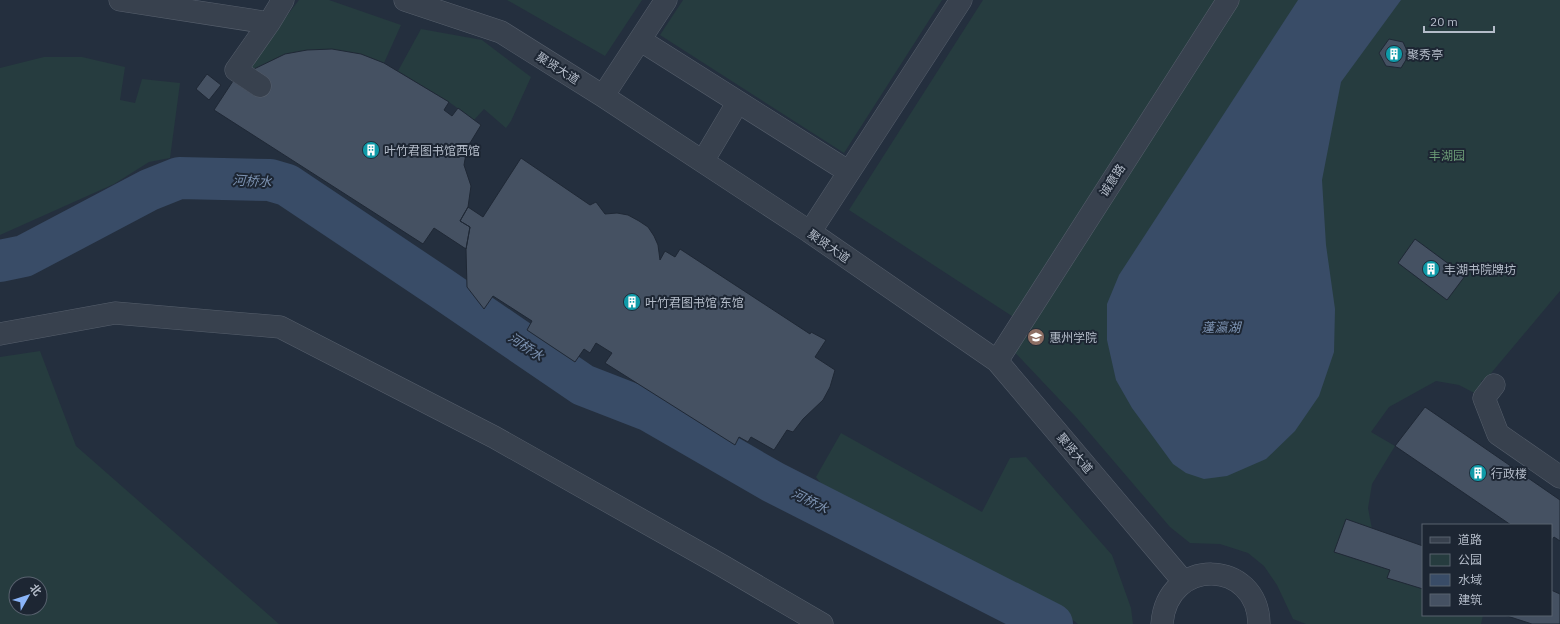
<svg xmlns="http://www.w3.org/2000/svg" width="1560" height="624" font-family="'IBM Plex Sans','Noto Sans SC',sans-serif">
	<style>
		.green { fill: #263c3f; fill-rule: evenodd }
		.water { fill: #394c67 }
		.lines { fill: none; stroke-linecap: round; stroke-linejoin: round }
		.river { stroke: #394c67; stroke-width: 42 }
		.building { fill: #455162; stroke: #1f2835 }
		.minor-casing { stroke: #565f6c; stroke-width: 23 }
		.minor { stroke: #38414e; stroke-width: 22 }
		.labels { text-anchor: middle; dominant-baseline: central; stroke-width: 4; stroke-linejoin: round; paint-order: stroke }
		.poi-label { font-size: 12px; fill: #b4bcc9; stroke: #1d2633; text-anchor: start }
		.street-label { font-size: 12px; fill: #b4bcc9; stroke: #1d2633 }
		.park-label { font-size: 12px; fill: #6b9a76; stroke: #1d2633 }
		.water-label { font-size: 13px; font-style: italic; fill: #7c92b1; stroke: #1d2633 }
	</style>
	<rect width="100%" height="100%" fill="#242f3e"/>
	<!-- green -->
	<path class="green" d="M299,0H329L401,25L384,63L361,54L254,69L249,65Z
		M507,0H642L605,56Z
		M683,0H942L844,153L660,35Z
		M983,0H1560V291L1487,378L1481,381L1484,398L1459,385L1436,381L1389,407L1371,432L1395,446L1372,484L1368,508L1372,529L1334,552L1390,570L1387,578L1423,589V615H1483L1481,624H1306L1293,619L1277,585L1264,566L1248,553L1220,544L1190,543L1170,527L1076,417L1007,344L1021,322L849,210Z
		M421,29L482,40L531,77L511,121L506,128L484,109L474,120L449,102L398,71Z
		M44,57H82L125,67L120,100L135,103L142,79L180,83L170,158L149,162L114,184L0,235V68Z
		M40,351L76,446L279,624H0V357ZM16,584H40V608H16Z
		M841,433L982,512L1010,458L1026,457L1112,555L1131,608L1133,624H1078L1052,604L975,563L826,490L816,477Z"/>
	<!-- water -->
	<path class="water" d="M1298,0H1401L1341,82L1322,180L1326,245L1335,309L1334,352L1319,396L1295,431L1266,459L1227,476L1204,479L1186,473L1173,464L1132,408L1116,380L1107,340V304L1119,275Z"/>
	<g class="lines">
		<!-- river -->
		<path class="river" d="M0,261L24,256L149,190L179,178L270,180L287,185L441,288L583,385L650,411L773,482L1052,624"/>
	</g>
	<!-- building -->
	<path class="building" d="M1389,39L1403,42L1409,55L1401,68L1386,66L1379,53Z
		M332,49L361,54L384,63L449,102L444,110L452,116L458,108L481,125L467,148L464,165L471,186L468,207L460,221L470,227L466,249L434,228L423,244L214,110L233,81L254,95L266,78L254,69L285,54L307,50Z
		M207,74L221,85L209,100L196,89Z
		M521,158L590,205L596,202L605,214L617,213L628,215L639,221L648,227L654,236L658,245L660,260L665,251L675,257L680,249L810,334L811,332L826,340L815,357L835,370L830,387L823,400L803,419L793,432L787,430L774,450L751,437L748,442L739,437L735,445L605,363L612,353L596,343L590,353L584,349L575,362L527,330L532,321L493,296L484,309L467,287L466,249L470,227L460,221L468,207L483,217Z
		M1415,239L1465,276L1447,300L1398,263Z
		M1425,407L1560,500V541L1554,537L1551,541V525H1511L1395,446Z
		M1346,519L1423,546V589L1387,578L1390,570L1334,552Z
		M1551,590L1560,594V624H1532L1504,615H1551Z"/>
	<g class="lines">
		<!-- minor casing -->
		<g class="minor-casing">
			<path id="minor" d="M120,0L269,23
				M405,0L501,32L603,96L810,232L997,361L1184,582
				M640,40L849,172
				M260,86L236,70L269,23L283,0
				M603,96L666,0
				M703,161L738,102
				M810,232L961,0
				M0,334L115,313L280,327L494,437L721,565L822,624
				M997,361L1228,0
				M1494,385L1484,398L1498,434L1560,477
				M1162,624C1167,556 1258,559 1259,624"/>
		</g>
		<!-- minor -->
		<use href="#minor" class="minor"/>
	</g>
	<!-- icons -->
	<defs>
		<g id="building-disc" transform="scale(0.9)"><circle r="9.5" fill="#0f9aa8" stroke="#1d2633"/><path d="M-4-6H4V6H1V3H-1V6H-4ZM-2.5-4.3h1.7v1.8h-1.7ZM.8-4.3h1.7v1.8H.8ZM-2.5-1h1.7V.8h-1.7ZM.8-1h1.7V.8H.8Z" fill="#fff"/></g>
		<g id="university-disc" transform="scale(0.9)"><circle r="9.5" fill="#8d6e63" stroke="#1d2633"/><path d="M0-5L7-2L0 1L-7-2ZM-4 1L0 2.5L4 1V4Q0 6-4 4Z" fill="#fff"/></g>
	</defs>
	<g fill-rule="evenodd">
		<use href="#building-disc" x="1394" y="54"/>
		<use href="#building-disc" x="371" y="150"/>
		<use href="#building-disc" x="1431" y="269"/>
		<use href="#building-disc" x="632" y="302"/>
		<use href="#university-disc" x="1036" y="337"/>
		<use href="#building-disc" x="1478" y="473"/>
	</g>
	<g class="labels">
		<!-- poi labels -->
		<g class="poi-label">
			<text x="1407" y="54">聚秀亭</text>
			<text x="384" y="150">叶竹君图书馆西馆</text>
			<text x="1444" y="269">丰湖书院牌坊</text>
			<text x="645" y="302">叶竹君图书馆 东馆</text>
			<text x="1049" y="337">惠州学院</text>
			<text x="1491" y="473">行政楼</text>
		</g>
		<!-- street labels -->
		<g class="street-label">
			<text transform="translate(558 68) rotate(32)">聚贤大道</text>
			<text transform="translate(1112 180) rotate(-57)">诚意路</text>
			<text transform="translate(829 246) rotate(35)">聚贤大道</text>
			<text transform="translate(1075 453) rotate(50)">聚贤大道</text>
		</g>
		<!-- park labels -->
		<g class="park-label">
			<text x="1447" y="155">丰湖园</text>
		</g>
		<!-- water labels -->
		<g class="water-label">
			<text transform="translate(252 181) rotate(3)">河桥水</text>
			<text x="1221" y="327">蓬瀛湖</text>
			<text transform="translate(526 347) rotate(34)">河桥水</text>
			<text transform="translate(810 501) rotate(27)">河桥水</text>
		</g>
	</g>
	<!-- legend -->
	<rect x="1422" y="524" width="130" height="92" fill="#1d2633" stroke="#59626f"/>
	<rect x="1430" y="537" width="20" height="6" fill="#38414e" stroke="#59626f"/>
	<text x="1458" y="544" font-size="12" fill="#b4bcc9">道路</text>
	<rect x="1430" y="554" width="20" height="12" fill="#263c3f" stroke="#59626f"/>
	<text x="1458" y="564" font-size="12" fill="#b4bcc9">公园</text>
	<rect x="1430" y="574" width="20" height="12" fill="#394c67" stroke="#59626f"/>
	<text x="1458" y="584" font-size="12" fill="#b4bcc9">水域</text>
	<rect x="1430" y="594" width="20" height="12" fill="#455162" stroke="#59626f"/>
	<text x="1458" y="604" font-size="12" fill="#b4bcc9">建筑</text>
	<!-- north arrow -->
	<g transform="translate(28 596) rotate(51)"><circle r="19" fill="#1d2633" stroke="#59626f"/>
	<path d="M0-3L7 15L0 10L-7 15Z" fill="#8ab4f8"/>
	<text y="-6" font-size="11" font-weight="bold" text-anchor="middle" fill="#b4bcc9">北</text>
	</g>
	<!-- scale -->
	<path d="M1424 26v6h70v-6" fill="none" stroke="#b4bcc9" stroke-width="2"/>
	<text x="1430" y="26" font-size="12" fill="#b4bcc9" stroke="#1d2633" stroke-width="3" paint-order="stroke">20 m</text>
</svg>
